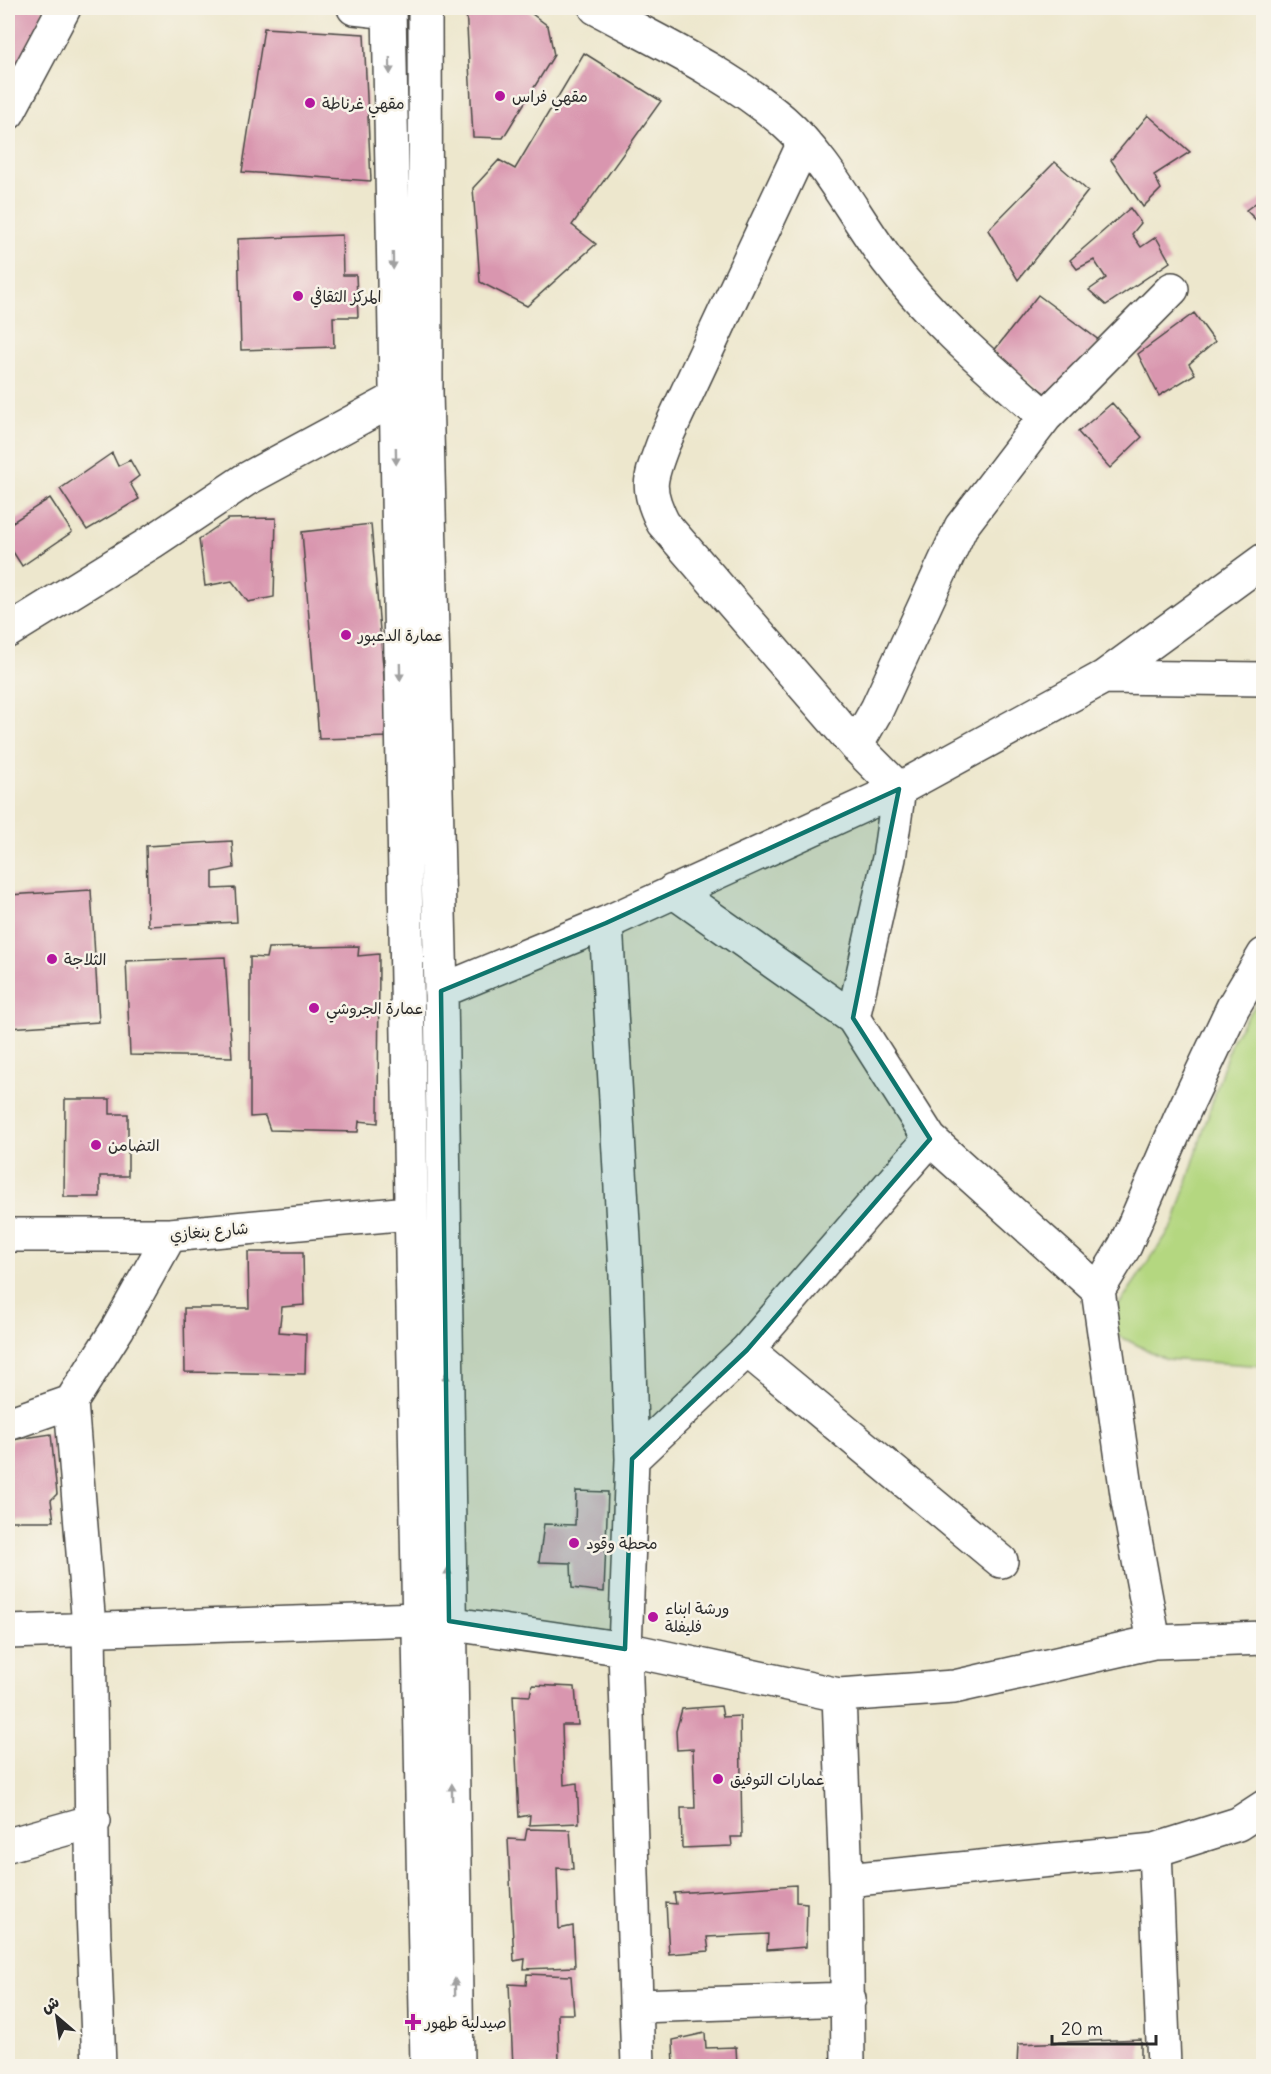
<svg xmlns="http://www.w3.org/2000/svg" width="1271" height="2074" font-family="Delius,'Playpen Sans Arabic',sans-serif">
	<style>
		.green { fill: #b4d780; stroke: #708156; stroke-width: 1.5 }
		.building { fill: #d996af }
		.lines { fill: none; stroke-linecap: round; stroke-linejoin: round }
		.minor-casing { stroke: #484743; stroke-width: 36 }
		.highway-casing { stroke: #484743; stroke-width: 36 }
		.minor { stroke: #fff; stroke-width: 33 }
		.highway { stroke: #fff; stroke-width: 33 }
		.oneway { fill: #a0a0a0 }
		.marked { fill: #0f766e; fill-opacity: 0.2; stroke: #0f766e; stroke-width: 4.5; stroke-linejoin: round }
		.poi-dot { fill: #b5179e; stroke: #f7f3e8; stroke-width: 2 }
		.labels { text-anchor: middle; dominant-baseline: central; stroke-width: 5; stroke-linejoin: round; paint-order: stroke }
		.poi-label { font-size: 16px; fill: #2b2b2b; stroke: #f7f3e8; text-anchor: start }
		.street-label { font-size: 16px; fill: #2b2b2b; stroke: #f7f3e8 }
	</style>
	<rect width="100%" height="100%" fill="#f7f3e8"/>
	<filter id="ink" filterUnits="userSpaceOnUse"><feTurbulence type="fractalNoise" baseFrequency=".0167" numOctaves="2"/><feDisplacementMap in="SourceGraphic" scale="12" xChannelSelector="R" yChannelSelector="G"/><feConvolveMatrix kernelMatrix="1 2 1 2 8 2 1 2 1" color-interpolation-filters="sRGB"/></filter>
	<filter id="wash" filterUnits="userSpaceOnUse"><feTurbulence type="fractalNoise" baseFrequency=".008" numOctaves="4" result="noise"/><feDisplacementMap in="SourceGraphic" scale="24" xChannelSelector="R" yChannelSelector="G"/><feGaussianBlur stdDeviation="1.35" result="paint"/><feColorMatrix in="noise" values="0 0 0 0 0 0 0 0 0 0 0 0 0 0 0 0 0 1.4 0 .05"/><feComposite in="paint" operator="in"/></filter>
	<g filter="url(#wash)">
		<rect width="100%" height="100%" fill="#ede7cd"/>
		<!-- green -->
		<path class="green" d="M1263,994V1366L1165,1359L1103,1328L1174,1224L1232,1039Z"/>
		<g id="blocks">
			<!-- building -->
			<path class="building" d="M8,8H44L19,81L8,77Z
				M466,8H524L548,26L554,55L503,138L473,137Z
				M264,28L364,34L371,181L242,172Z
				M584,53L661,101L572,225L596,244L527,306L480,282L473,188L499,160L515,169Z
				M1148,115L1190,152L1154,175L1161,189L1143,207L1111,160Z
				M1055,162L1088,191L1018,280L988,230Z
				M1264,197V228L1246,210Z
				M1130,208L1141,223L1132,234L1141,247L1156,237L1170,262L1106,305L1089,290L1106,278L1094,260L1077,269L1070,260Z
				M342,235L343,275H356L358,317H333L334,347L241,350L238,239Z
				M1038,295L1100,341L1052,399L993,352Z
				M1194,313L1215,342L1189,364L1195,374L1159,396L1138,354Z
				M1112,403L1142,437L1110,468L1078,432Z
				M112,453L118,466L130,460L139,476L130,483L139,499L87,530L60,489Z
				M50,498L72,532L22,566L8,544V525Z
				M276,518L274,597L248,602L232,581L205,586L199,539L228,519Z
				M371,524L389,737L319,739L302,532Z
				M232,841L234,868L213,872V889L235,888L237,922L148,926L146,846Z
				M91,890L99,1022L8,1028V895Z
				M359,946L358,956L379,954L378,1123L359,1121L358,1132L270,1130L265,1116L250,1117V957L266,958L268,948Z
				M225,957L232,1057L130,1055L126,961Z
				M65,1099H110V1114H128V1176H100V1197H64Z
				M248,1252H303L304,1305L282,1307L279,1332L306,1334L305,1374L185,1372L184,1308H249Z
				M51,1434L57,1494L51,1500L54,1521H8V1452L11,1440Z
				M576,1491L608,1492L604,1592L572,1588L571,1563L539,1562L544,1524L575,1525Z
				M532,1685L575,1687L578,1725H562L564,1785L577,1783L579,1823L529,1825L530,1815L519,1817L513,1695L530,1696Z
				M721,1706L723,1717L740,1716L742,1837H731L732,1846L682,1848L681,1808H695L693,1749L677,1750L676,1731L682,1709Z
				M527,1829L570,1830L573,1869L557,1868L559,1929L573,1926L575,1967L524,1969L525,1959L514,1961L508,1839L525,1840Z
				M796,1885V1902L807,1903L806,1947L767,1950L768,1934L707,1937L709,1951L669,1954L666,1903L676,1904L674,1893Z
				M527,1974L571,1976L574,2014H558L559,2066H513L509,1984L526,1985Z
				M705,2033L706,2048L736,2047L737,2066H674L673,2040Z
				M1141,2039V2066H1017L1018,2044Z"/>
		</g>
	</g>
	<g filter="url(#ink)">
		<use href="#blocks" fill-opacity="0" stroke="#484743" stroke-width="1.5"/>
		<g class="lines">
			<!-- minor casing -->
			<g class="minor-casing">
				<path id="minor" d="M354,8L389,12
					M596,8C659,42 728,74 783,121C826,159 853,214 887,260C932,320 988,367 1045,417
					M8,113L64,8
					M804,143L663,444C650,479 645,487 663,523L856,746L899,789L889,858L853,1018
					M8,631L152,542L245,480L395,399L421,393
					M1104,677L1264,560
					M856,746L877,709L961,527L1045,417L1172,289
					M673,891L853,1018L930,1139L1098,1290
					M606,923L626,1276L632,1459L625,1649L638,2066
					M441,991L606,923L899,789L1104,677L1264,679
					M8,1235H170L409,1213
					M747,1350L1001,1561
					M71,1402L89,1627L93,1910L99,2066
					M8,1424L71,1402L118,1328L170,1235
					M632,1459L747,1350L930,1139
					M8,1632L419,1619L625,1649L839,1695L954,1687L1154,1642L1264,1638
					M1154,1642L1128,1501L1098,1290L1125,1246L1180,1119L1233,1007L1264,955
					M839,1695L846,1880L848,2066
					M8,1845L94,1821
					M1155,1850L1164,2066
					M846,1880L1155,1850L1238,1824L1264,1807
					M638,2006L849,1999"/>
			</g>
			<!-- highway casing -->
			<g class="highway-casing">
				<path id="highway" d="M389,8L427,2066
					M425,8L426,392L441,991L457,2066"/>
			</g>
			<!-- minor -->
			<use href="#minor" class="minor"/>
			<!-- highway -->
			<use href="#highway" class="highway"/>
		</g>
		<!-- one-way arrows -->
		<defs><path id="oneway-solid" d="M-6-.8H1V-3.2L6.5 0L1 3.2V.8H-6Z" transform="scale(1.5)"/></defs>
		<g class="oneway">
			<use href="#oneway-solid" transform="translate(390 66) rotate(89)"/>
			<use href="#oneway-solid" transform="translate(393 261) rotate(89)"/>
			<use href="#oneway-solid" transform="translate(396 456) rotate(89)"/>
			<use href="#oneway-solid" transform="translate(400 672) rotate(89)"/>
			<use href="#oneway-solid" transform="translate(446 1381) rotate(-91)"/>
			<use href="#oneway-solid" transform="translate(448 1576) rotate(-91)"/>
			<use href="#oneway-solid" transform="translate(452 1792) rotate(-91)"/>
			<use href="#oneway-solid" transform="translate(455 1987) rotate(-91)"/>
		</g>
	</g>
	<!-- marked area -->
	<path class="marked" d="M899,789L853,1018L930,1139L747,1350L632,1459L625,1649L449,1621L441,991L606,923Z"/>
	<!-- markers -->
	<g class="poi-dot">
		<circle cx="500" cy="96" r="6"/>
		<circle cx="310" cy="103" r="6"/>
		<circle cx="298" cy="296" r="6"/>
		<circle cx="346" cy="635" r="6"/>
		<circle cx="52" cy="959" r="6"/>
		<circle cx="314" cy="1008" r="6"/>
		<circle cx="96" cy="1145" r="6"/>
		<circle cx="574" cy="1543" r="6"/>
		<circle cx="653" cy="1617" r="6"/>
		<circle cx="718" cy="1779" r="6"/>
		<path d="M410 2013h6v6h6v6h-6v6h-6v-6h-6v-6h6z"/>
	</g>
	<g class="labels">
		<!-- poi labels -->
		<g class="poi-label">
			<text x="512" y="96">مقهي فراس</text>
			<text x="322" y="103">مقهي غرناطة</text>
			<text x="310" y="296">المركز الثقافي</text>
			<text x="358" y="635">عمارة الدعبور</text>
			<text x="64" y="959">الثلاجة</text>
			<text x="326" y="1008">عمارة الجروشي</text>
			<text x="108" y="1145">التضامن</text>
			<text x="586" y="1543">محطة وقود</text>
			<text x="665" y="1608">ورشة ابناء<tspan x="665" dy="18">فليفلة</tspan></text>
			<text x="730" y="1779">عمارات التوفيق</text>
			<text x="425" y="2022">صيدلية طهور</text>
		</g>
		<!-- street labels -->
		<g class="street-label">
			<text transform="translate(209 1231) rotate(-5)">شارع بنغازي</text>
		</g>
	</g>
	<!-- margin -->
	<rect width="1271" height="2074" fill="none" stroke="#f7f3e8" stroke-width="30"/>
	<!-- north arrow -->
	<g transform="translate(57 2017) rotate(331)" stroke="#f7f3e8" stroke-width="4.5" paint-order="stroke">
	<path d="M0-4.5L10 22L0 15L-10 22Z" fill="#2b2b2b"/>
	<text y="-9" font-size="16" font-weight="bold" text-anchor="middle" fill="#2b2b2b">ش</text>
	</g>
	<!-- scale -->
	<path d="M1052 2035v9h104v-9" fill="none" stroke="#2b2b2b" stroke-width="3"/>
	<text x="1061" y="2035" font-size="18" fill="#2b2b2b" stroke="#f7f3e8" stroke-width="4.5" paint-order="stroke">20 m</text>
</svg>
